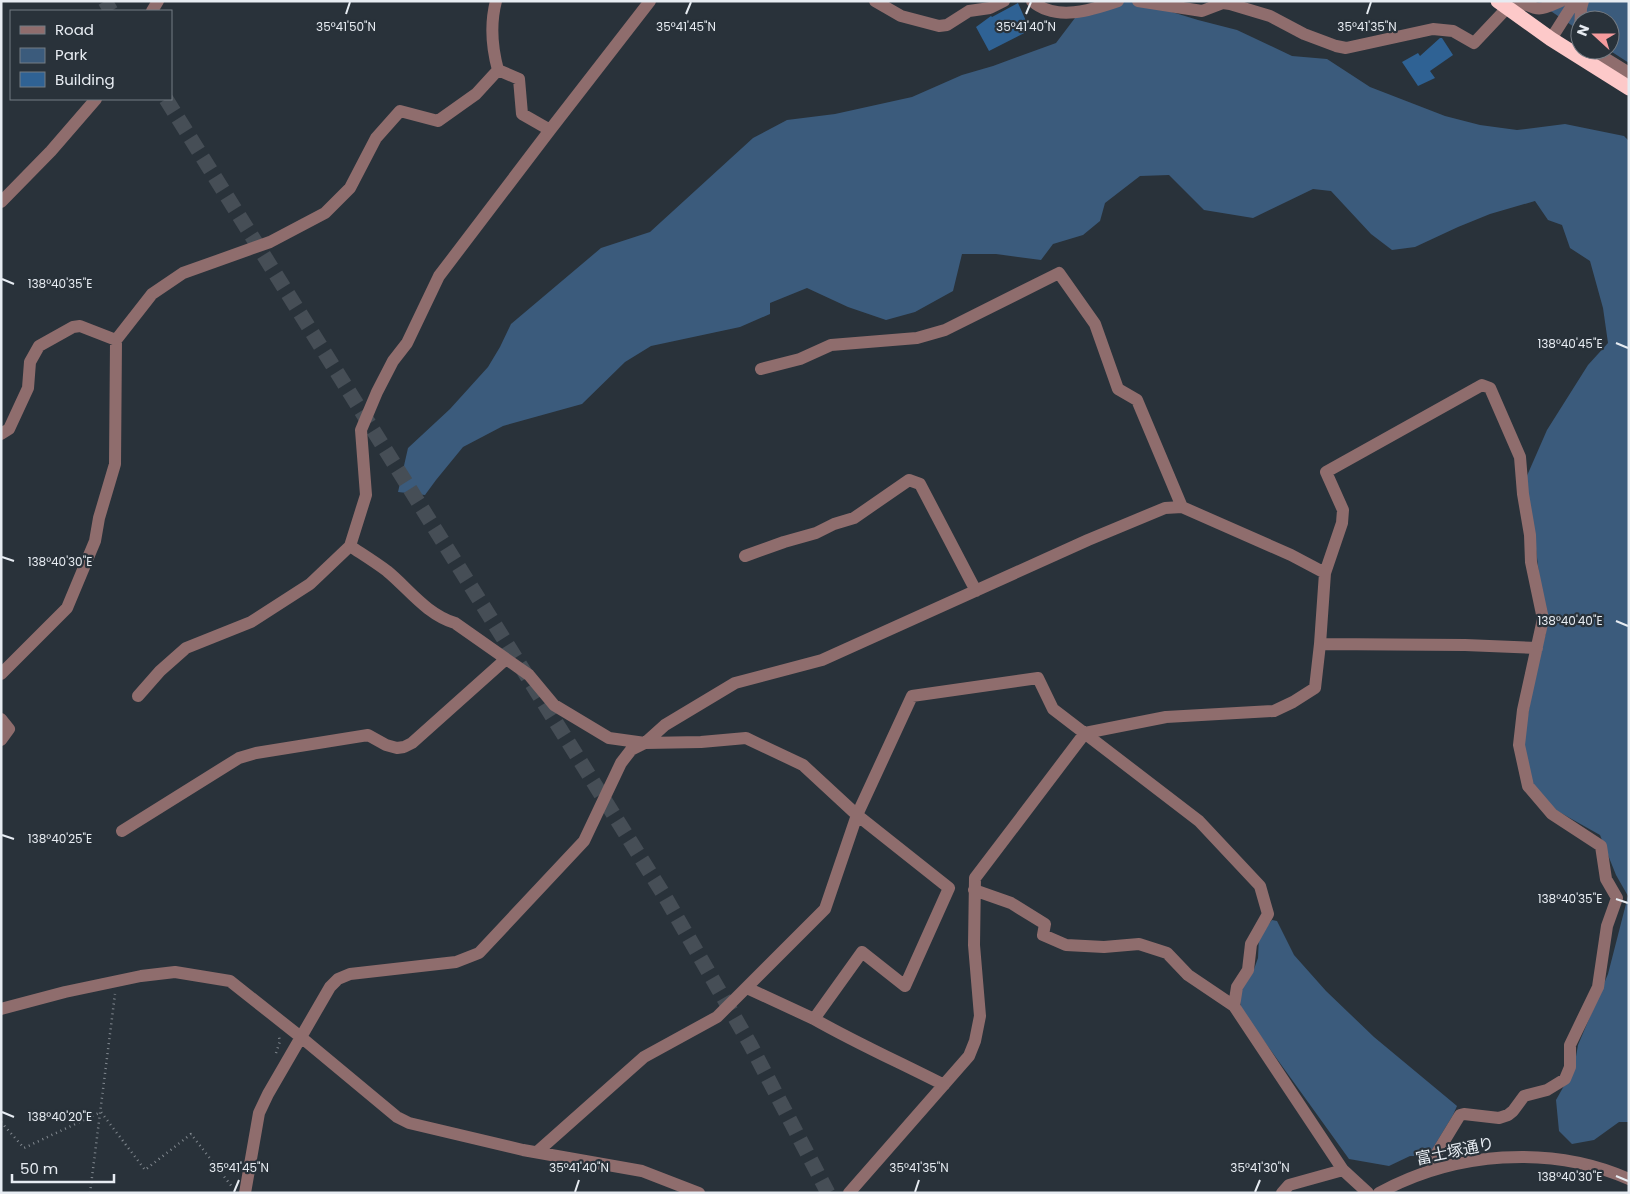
<svg xmlns="http://www.w3.org/2000/svg" width="1630" height="1194" font-family="Poppins,'Noto Sans JP',sans-serif">
	<style>
		.green { fill: #3b5b7c }
		.building { fill: #2f6294 }
		.lines { fill: none; stroke-linecap: round; stroke-linejoin: round }
		.highway-tunnel { stroke: #464e56; stroke-width: 15; stroke-dasharray: 15 8; stroke-linecap: butt }
		.path { stroke: #828990; stroke-width: 2.5; stroke-dasharray: 1 4; stroke-linecap: butt }
		.minor { stroke: #8f6d6d; stroke-width: 12 }
		.highway { stroke: #fdc9c9; stroke-width: 15 }
		.ticks { fill: none; stroke: #e7ecf2; stroke-width: 2 }
		.labels { text-anchor: middle; dominant-baseline: central; stroke-width: 4.5; stroke-linejoin: round; paint-order: stroke }
		.street-label { font-size: 16px; fill: #e7ecf2; stroke: #29323a }
		.ticks-label { font-size: 12px; text-anchor: middle; fill: #e7ecf2; stroke: #29323a; stroke-width: 4.5; stroke-linejoin: round; paint-order: stroke }
	</style>
	<rect width="100%" height="100%" fill="#29323a"/>
	<!-- green -->
	<path class="green" d="M1123,1H1136L1198,20L1237,30L1292,56L1327,59L1370,87L1445,116L1480,125L1517,130L1565,124L1624,136L1629,141V1122H1619L1594,1140L1572,1144L1559,1131L1556,1100L1574,1068L1578,1045L1608,974L1628,896L1616,875L1600,835L1552,808L1531,781L1523,743L1538,658L1546,633L1536,549L1526,478L1547,430L1588,365L1608,343L1603,308L1590,261L1570,248L1562,225L1548,220L1535,201L1490,214L1458,227L1415,247L1392,250L1371,234L1331,191L1313,189L1253,218L1204,210L1169,175L1140,176L1105,203L1100,221L1083,235L1053,244L1041,260L996,254H962L953,291L915,312L886,320L848,307L807,288L770,303V314L740,327L651,346L625,362L582,404L503,426L463,447L436,480L425,495L398,492L408,448L450,409L488,367L500,347L511,324L601,248L650,232L753,138L787,120L835,114L912,97L962,75L993,66L1056,43L1081,10Z
		M1536,1H1629V63L1609,50L1610,20H1580V31Z
		M1272,920L1277,921L1294,955L1326,991L1374,1037L1457,1106L1453,1115L1430,1153L1423,1156H1410L1389,1166L1349,1159L1241,1009L1239,993L1253,972L1258,958L1259,936Z"/>
	<!-- building -->
	<path class="building" d="M1018,3L1030,30L989,51L976,27L991,16L992,17Z
		M1440,38H1442L1453,55L1430,71L1435,78L1418,86L1402,62L1418,53L1420,56Z"/>
	<g class="lines">
		<!-- highway-tunnel -->
		<path class="highway-tunnel" d="M105,1L111,11
			M166,99L664,895L750,1044L828,1193"/>
		<!-- path -->
		<path class="path" d="M276,1053L280,1041L279,1037
			M1,1122L24,1148L101,1112L145,1170L191,1134L233,1188
			M90,1193L115,994"/>
		<!-- minor -->
		<path class="minor" d="M496,1C490,24 492,48 498,70
			M875,1L901,16L939,26L947,25L969,11L990,8L1004,1
			M1032,1C1056,22 1092,10 1118,1
			M1138,1L1202,11L1223,3L1230,4L1270,16L1304,34L1336,46L1346,48L1433,29L1453,31L1474,43L1507,8
			M1519,1C1539,12 1541,10 1561,1
			M152,11L158,1
			M1580,36L1581,8L1583,1
			M1551,39L1575,1
			M1592,50L1629,73
			M498,70L519,79L522,114L550,130
			M1,202L51,151L96,99
			M761,369L800,359L831,345L917,338L945,330L1059,273L1095,324L1118,389L1137,400L1182,507
			M1,434L9,429L28,388L30,362L39,346L73,327L80,326L116,340L152,294L183,273L270,242L325,213L350,188L376,138L400,111L438,121L476,94L498,70
			M745,556L784,542L816,533L834,524L854,518L909,480L920,484L976,591
			M1320,644L1465,645L1537,648
			M1,674L67,608L95,541L99,518L115,464L116,340
			M138,696L160,671L186,648L251,622L310,584L350,546
			M1,719L9,729L1,740
			M122,831L239,758L256,753L368,735L386,745L397,748L404,747L412,743L506,659
			M974,890L1011,903L1045,924L1043,935L1066,945L1104,947L1139,944L1167,953L1188,975L1234,1006L1343,1170
			M747,988L814,1019
			M1,1009L65,992L141,976L175,972L230,981L302,1038L397,1117L409,1123L523,1150L642,1171L699,1193
			M944,1085C901,1063 856,1043 814,1019L862,952L905,986L949,888L857,815L912,696L1038,678L1053,709L1199,821L1260,886L1268,914L1251,944L1248,970L1237,987L1234,1006
			M537,1152L644,1057L717,1017L825,909L857,815L803,765L746,738L701,742L645,743L609,738L554,705L529,675L455,623C426,614 409,589 387,571C375,562 362,554 350,546L366,495L361,430L377,392L393,361L407,343L439,276L550,130L650,1
			M245,1193L259,1113L268,1094L330,987L338,979L350,974L456,962L479,953L584,841L621,763L631,750L645,743L665,725L735,683L822,660L1088,540L1165,508L1182,507L1291,555L1325,573
			M849,1193L969,1056L975,1041L980,1016L974,945L975,878L1085,733L1166,717L1274,711L1293,702L1315,688L1320,644L1325,573L1342,523L1343,510L1326,472L1482,385L1490,388L1520,457L1523,494L1530,535L1531,562L1543,619L1523,710L1519,745L1528,786L1552,814L1601,846L1606,879L1617,898L1607,926L1598,987L1570,1045V1067L1565,1079L1547,1090L1524,1096L1513,1111L1508,1115L1499,1118L1464,1114L1460,1115L1435,1156L1432,1170
			M1282,1193L1289,1185L1343,1170L1368,1193
			M1379,1193C1454,1152 1550,1144 1629,1179"/>
		<!-- highway -->
		<path class="highway" d="M1498,1L1551,39L1629,88"/>
	</g>
	<!-- ticks -->
	<path class="ticks" d="M346,14L350,2M686,14L691,2M1026,14L1031,2M1367,14L1371,2M2,279L14,284M1616,343L1628,348M2,557L14,561M1616,621L1628,626M2,835L14,839M1616,899L1628,903M2,1112L14,1117M1616,1176L1628,1181M234,1192L239,1180M575,1192L579,1180M915,1192L919,1180M1255,1192L1260,1180"/>
	<g class="labels">
		<!-- street labels -->
		<g class="street-label">
			<text transform="translate(1455 1151) rotate(-12)">富士塚通り</text>
		</g>
	</g>
	<g class="ticks-label">
		<text x="686" y="31">35°41'45"N</text>
		<text x="346" y="31">35°41'50"N</text>
		<text x="1026" y="31">35°41'40"N</text>
		<text x="1367" y="31">35°41'35"N</text>
		<text x="60" y="288">138°40'35"E</text>
		<text x="1570" y="348">138°40'45"E</text>
		<text x="60" y="566">138°40'30"E</text>
		<text x="1570" y="625">138°40'40"E</text>
		<text x="60" y="843">138°40'25"E</text>
		<text x="1570" y="903">138°40'35"E</text>
		<text x="60" y="1121">138°40'20"E</text>
		<text x="239" y="1172">35°41'45"N</text>
		<text x="579" y="1172">35°41'40"N</text>
		<text x="919" y="1172">35°41'35"N</text>
		<text x="1260" y="1172">35°41'30"N</text>
		<text x="1570" y="1181">138°40'30"E</text>
	</g>
	<!-- border -->
	<rect width="1630" height="1194" fill="none" stroke="#e7ecf2" stroke-width="5"/>
	<!-- legend -->
	<rect x="10" y="10" width="162" height="90" fill="#29323a" stroke="#757c84"/>
	<rect x="20" y="26" width="25" height="8" fill="#8f6d6d" stroke="#757c84"/>
	<text x="55" y="35" font-size="15" fill="#e7ecf2">Road</text>
	<rect x="20" y="48" width="25" height="15" fill="#3b5b7c" stroke="#757c84"/>
	<text x="55" y="60" font-size="15" fill="#e7ecf2">Park</text>
	<rect x="20" y="72" width="25" height="15" fill="#2f6294" stroke="#757c84"/>
	<text x="55" y="85" font-size="15" fill="#e7ecf2">Building</text>
	<!-- north arrow -->
	<g transform="translate(1595 35) rotate(291)"><circle r="24" fill="#29323a" stroke="#757c84"/>
	<path d="M0-4L9 19L0 12L-9 19Z" fill="#f59b9d"/>
	<text y="-8" font-size="14" font-weight="bold" text-anchor="middle" fill="#e7ecf2">N</text>
	</g>
	<!-- scale -->
	<path d="M12 1174v8h102v-8" fill="none" stroke="#e7ecf2" stroke-width="2.5"/>
	<text x="20" y="1174" font-size="15" fill="#e7ecf2" stroke="#29323a" stroke-width="4" paint-order="stroke">50 m</text>
</svg>
